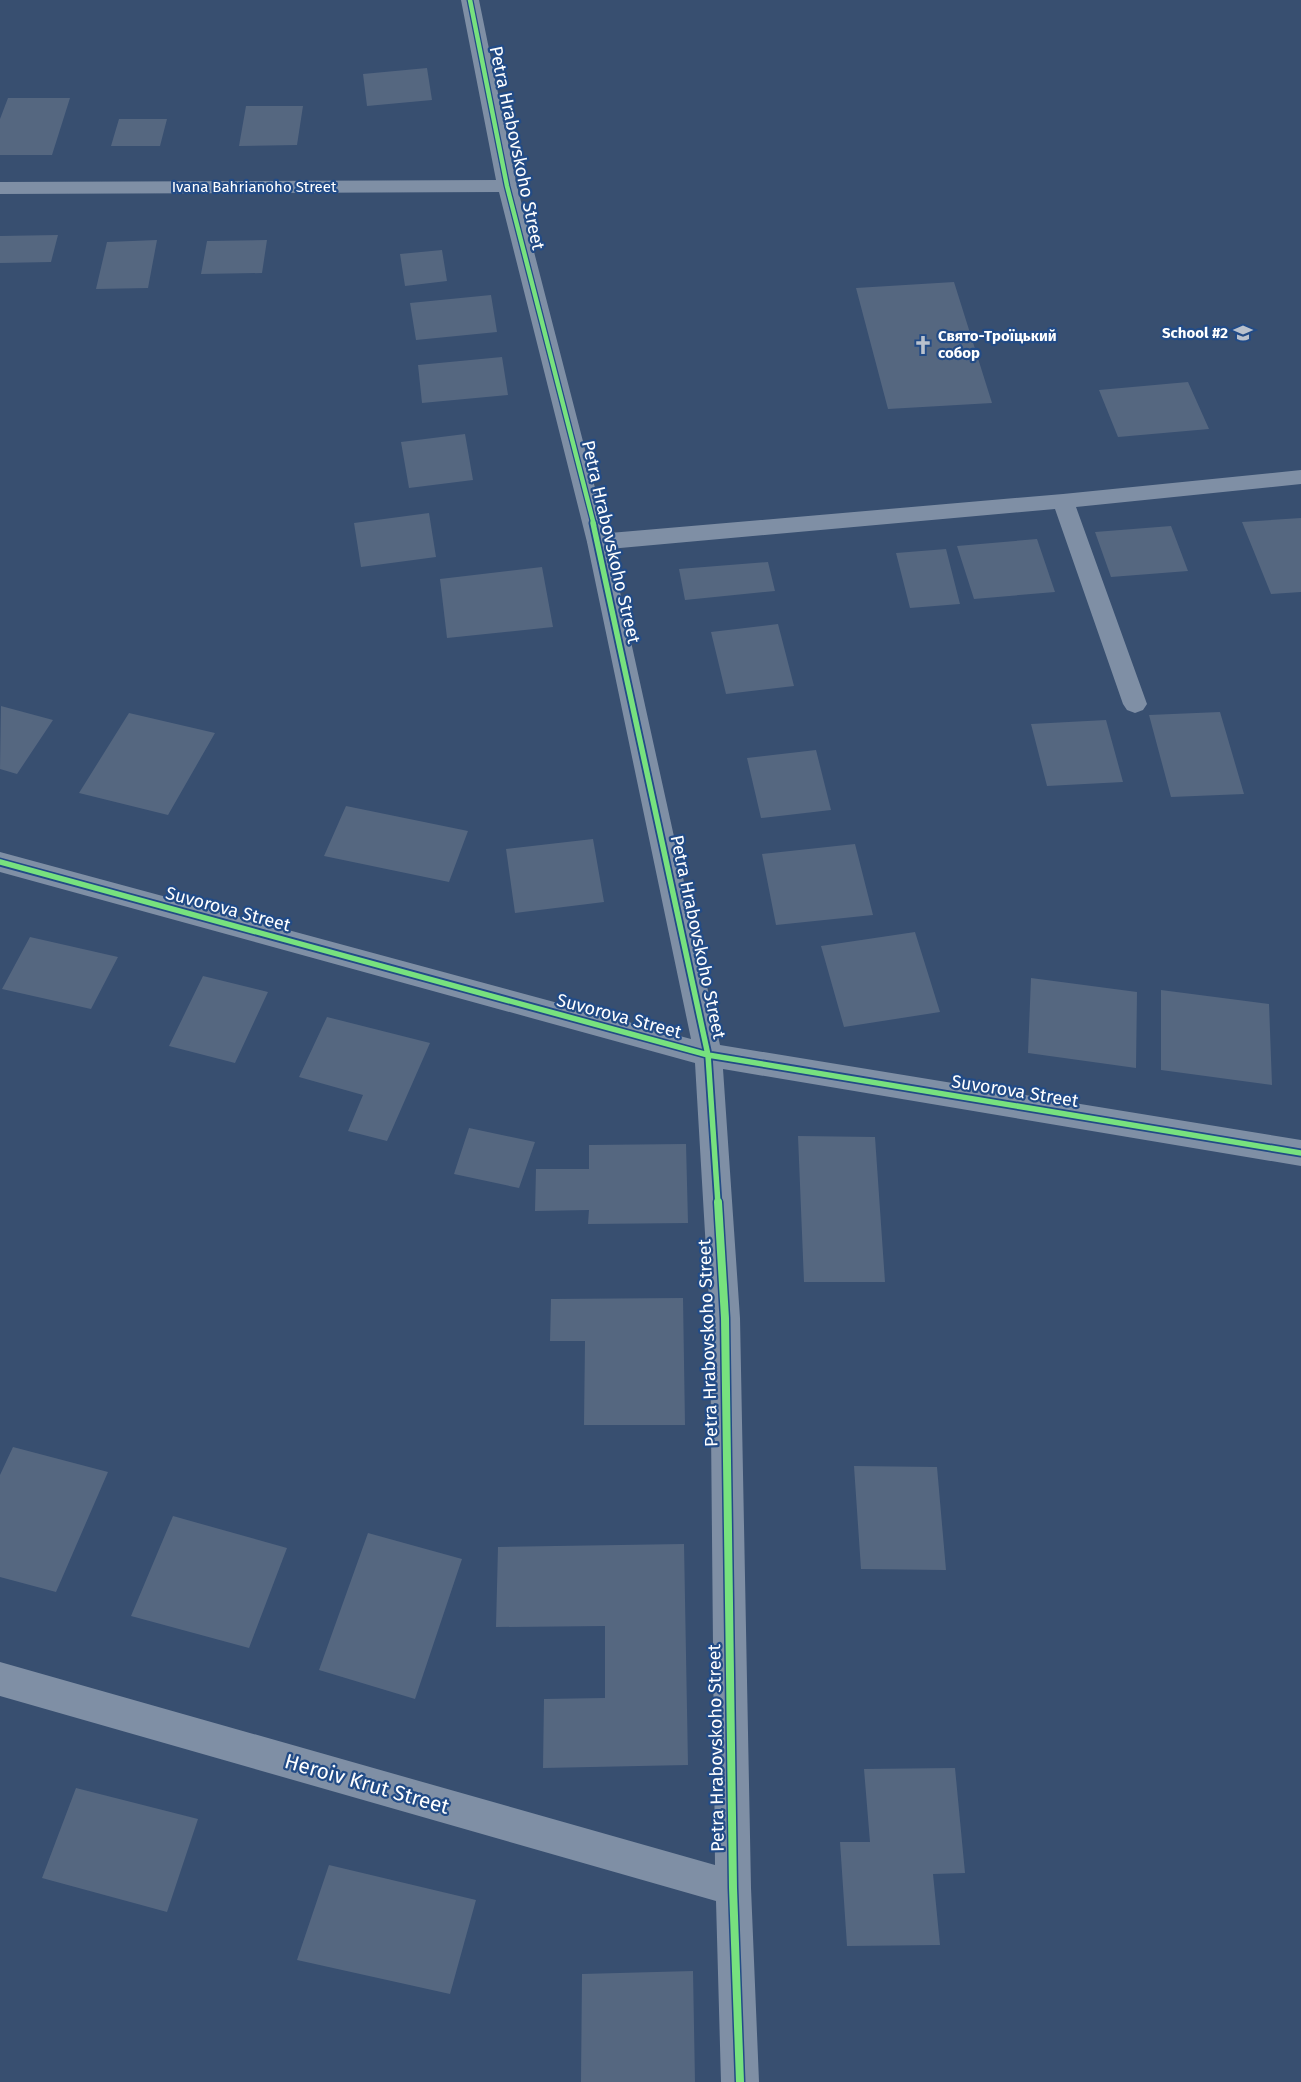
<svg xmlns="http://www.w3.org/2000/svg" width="1301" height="2082" font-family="'Fira Sans',sans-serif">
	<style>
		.building { fill: #556780 }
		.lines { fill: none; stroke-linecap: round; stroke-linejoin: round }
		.lane { fill: #7f8fa5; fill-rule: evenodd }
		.street { fill: #7f8fa5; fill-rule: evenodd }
		.cycleway-far2-casing { stroke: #224b86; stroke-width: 7 }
		.cycleway-far1-casing { stroke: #224b86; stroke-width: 9 }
		.cycleway-casing { stroke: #224b86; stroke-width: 11 }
		.cycleway-far2 { stroke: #77e17e; stroke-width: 4.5 }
		.cycleway-far1 { stroke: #77e17e; stroke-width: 5.5 }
		.cycleway { stroke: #77e17e; stroke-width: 8 }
		.labels { text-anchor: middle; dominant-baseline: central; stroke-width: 4.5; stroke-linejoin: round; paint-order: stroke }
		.far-street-label { font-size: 15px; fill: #fff; stroke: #224b86 }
		.far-poi-label { font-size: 15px; font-weight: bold; fill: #fff; stroke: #224b86; text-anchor: end }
		.street-label { font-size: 18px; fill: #fff; stroke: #224b86 }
		.near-street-label { font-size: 21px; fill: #fff; stroke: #224b86 }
	</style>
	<rect width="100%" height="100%" fill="#384f70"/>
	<!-- building -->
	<path class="building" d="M427,68L432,100L367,106L363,74Z
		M8,98H70L52,155H0V119Z
		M246,106H303L297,145L239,146Z
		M119,119H167L160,146H111Z
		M58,235L51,262L0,263V236Z
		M157,240L148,288L96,289L107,242Z
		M267,240L262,273L201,274L207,241Z
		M442,250L447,281L405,286L400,254Z
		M954,282L992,403L888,409L856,288Z
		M491,295L497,332L416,340L410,303Z
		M502,357L508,395L422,403L418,365Z
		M1188,382L1209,429L1118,437L1099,390Z
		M465,434L473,480L409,488L401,442Z
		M429,513L436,557L361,567L354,523Z
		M1301,518V592L1271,594L1242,522Z
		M1171,526L1188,571L1111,577L1095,532Z
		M1037,539L1055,592L974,599L957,546Z
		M946,549L960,604L910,608L896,553Z
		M768,562L775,591L685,600L679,569Z
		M542,567L553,627L447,638L440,579Z
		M778,624L794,686L726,694L711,632Z
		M1,706L53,720L17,774L0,769Z
		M1220,712L1244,794L1171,797L1149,715Z
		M129,713L215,733L168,815L79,793Z
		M1106,720L1123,782L1047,786L1031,724Z
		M816,750L831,810L761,818L747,758Z
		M346,806L468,831L449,882L324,856Z
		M593,839L604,902L515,913L506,849Z
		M855,844L873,915L776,925L762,854Z
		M915,932L940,1012L844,1027L821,946Z
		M30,937L118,957L91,1009L2,989Z
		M203,976L268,992L235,1063L169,1046Z
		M1031,978L1137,992L1136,1068L1028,1053Z
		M1161,990L1269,1004L1272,1085L1161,1070Z
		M327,1017L430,1043L387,1141L348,1131L363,1095L299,1077Z
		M469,1128L535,1142L519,1188L454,1174Z
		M798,1136L875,1137L885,1282H804Z
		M686,1144L688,1223L588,1224L589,1210L535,1211L536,1169H589V1145Z
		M683,1298L685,1425H584L585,1341H550L551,1299Z
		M13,1447L108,1472L56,1592L0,1577V1475Z
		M854,1466L937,1467L946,1570L861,1569Z
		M173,1516L287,1548L249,1648L131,1616Z
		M368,1533L462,1559L415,1699L319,1670Z
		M684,1544L688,1765L543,1768L544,1699L605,1698V1626L496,1627L498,1547Z
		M955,1768L965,1873L933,1874L940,1945L847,1946L840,1842H870L864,1769Z
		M76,1788L198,1819L167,1912L42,1878Z
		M329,1865L476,1900L450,1994L297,1960Z
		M693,1971L695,2082H581L582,1974Z"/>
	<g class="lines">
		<!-- lane -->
		<path class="lane" d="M1301,470V484L1076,507L1147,704L1143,710L1135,713L1127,710L1123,704L1055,509L598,550L590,547L587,542L590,537L598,534L1063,494Z"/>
		<!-- street -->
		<path class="street" d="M461,0H479L517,186L609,542L720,1045L1301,1140V1166L723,1069L740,1318L751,1888L759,2082H721L716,1901L0,1696V1662L715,1865L710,1318L695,1063L0,872V852L691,1039L587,542L499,192L0,194V182L496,180Z"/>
		<!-- cycleway-far2 casing -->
		<g class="cycleway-far2-casing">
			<path id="cycleway-far2" d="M470,0L507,186L594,525"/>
		</g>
		<!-- cycleway-far1 casing -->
		<g class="cycleway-far1-casing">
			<path id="cycleway-far1" d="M593,523L708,1055L718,1204
				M0,862L708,1055L1301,1153"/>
		</g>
		<!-- cycleway casing -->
		<g class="cycleway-casing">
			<path id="cycleway" d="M718,1202L725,1318L733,1888L740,2082"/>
		</g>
		<!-- cycleway-far2 -->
		<use href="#cycleway-far2" class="cycleway-far2"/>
		<!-- cycleway-far1 -->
		<use href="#cycleway-far1" class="cycleway-far1"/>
		<!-- cycleway -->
		<use href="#cycleway" class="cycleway"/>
	</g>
	<!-- icons -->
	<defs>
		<g id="school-bare" transform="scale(1.5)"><path d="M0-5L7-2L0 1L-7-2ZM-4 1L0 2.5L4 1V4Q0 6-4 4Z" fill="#b9c1cd" stroke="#224b86" stroke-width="2.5" paint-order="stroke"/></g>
		<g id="church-bare" transform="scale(1.5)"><path d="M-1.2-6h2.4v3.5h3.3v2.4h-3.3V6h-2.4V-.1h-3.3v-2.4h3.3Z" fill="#b9c1cd" stroke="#224b86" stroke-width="2.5" paint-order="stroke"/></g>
	</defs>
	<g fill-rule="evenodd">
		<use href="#school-bare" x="1243" y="333"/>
		<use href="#church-bare" x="923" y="345"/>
	</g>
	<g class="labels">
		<!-- far-street labels -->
		<g class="far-street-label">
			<text x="254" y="187">Ivana Bahrianoho Street</text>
		</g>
		<!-- far-poi labels -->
		<g class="far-poi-label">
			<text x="1228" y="333">School #2</text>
			<text x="938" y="336" text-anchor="start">Свято-Троїцький<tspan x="938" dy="17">собор</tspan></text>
		</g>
		<!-- street labels -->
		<g class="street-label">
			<text transform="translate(517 148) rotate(78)">Petra Hrabovskoho Street</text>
			<text transform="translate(611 542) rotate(77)">Petra Hrabovskoho Street</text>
			<text transform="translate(228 909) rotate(15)">Suvorova Street</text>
			<text transform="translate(698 937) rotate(78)">Petra Hrabovskoho Street</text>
			<text transform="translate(619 1016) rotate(15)">Suvorova Street</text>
			<text transform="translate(1015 1091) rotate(9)">Suvorova Street</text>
			<text transform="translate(708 1343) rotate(-92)">Petra Hrabovskoho Street</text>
			<text transform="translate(716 1748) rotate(-91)">Petra Hrabovskoho Street</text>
		</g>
		<!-- near-street labels -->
		<g class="near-street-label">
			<text transform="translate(367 1784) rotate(16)">Heroiv Krut Street</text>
		</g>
	</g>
</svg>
